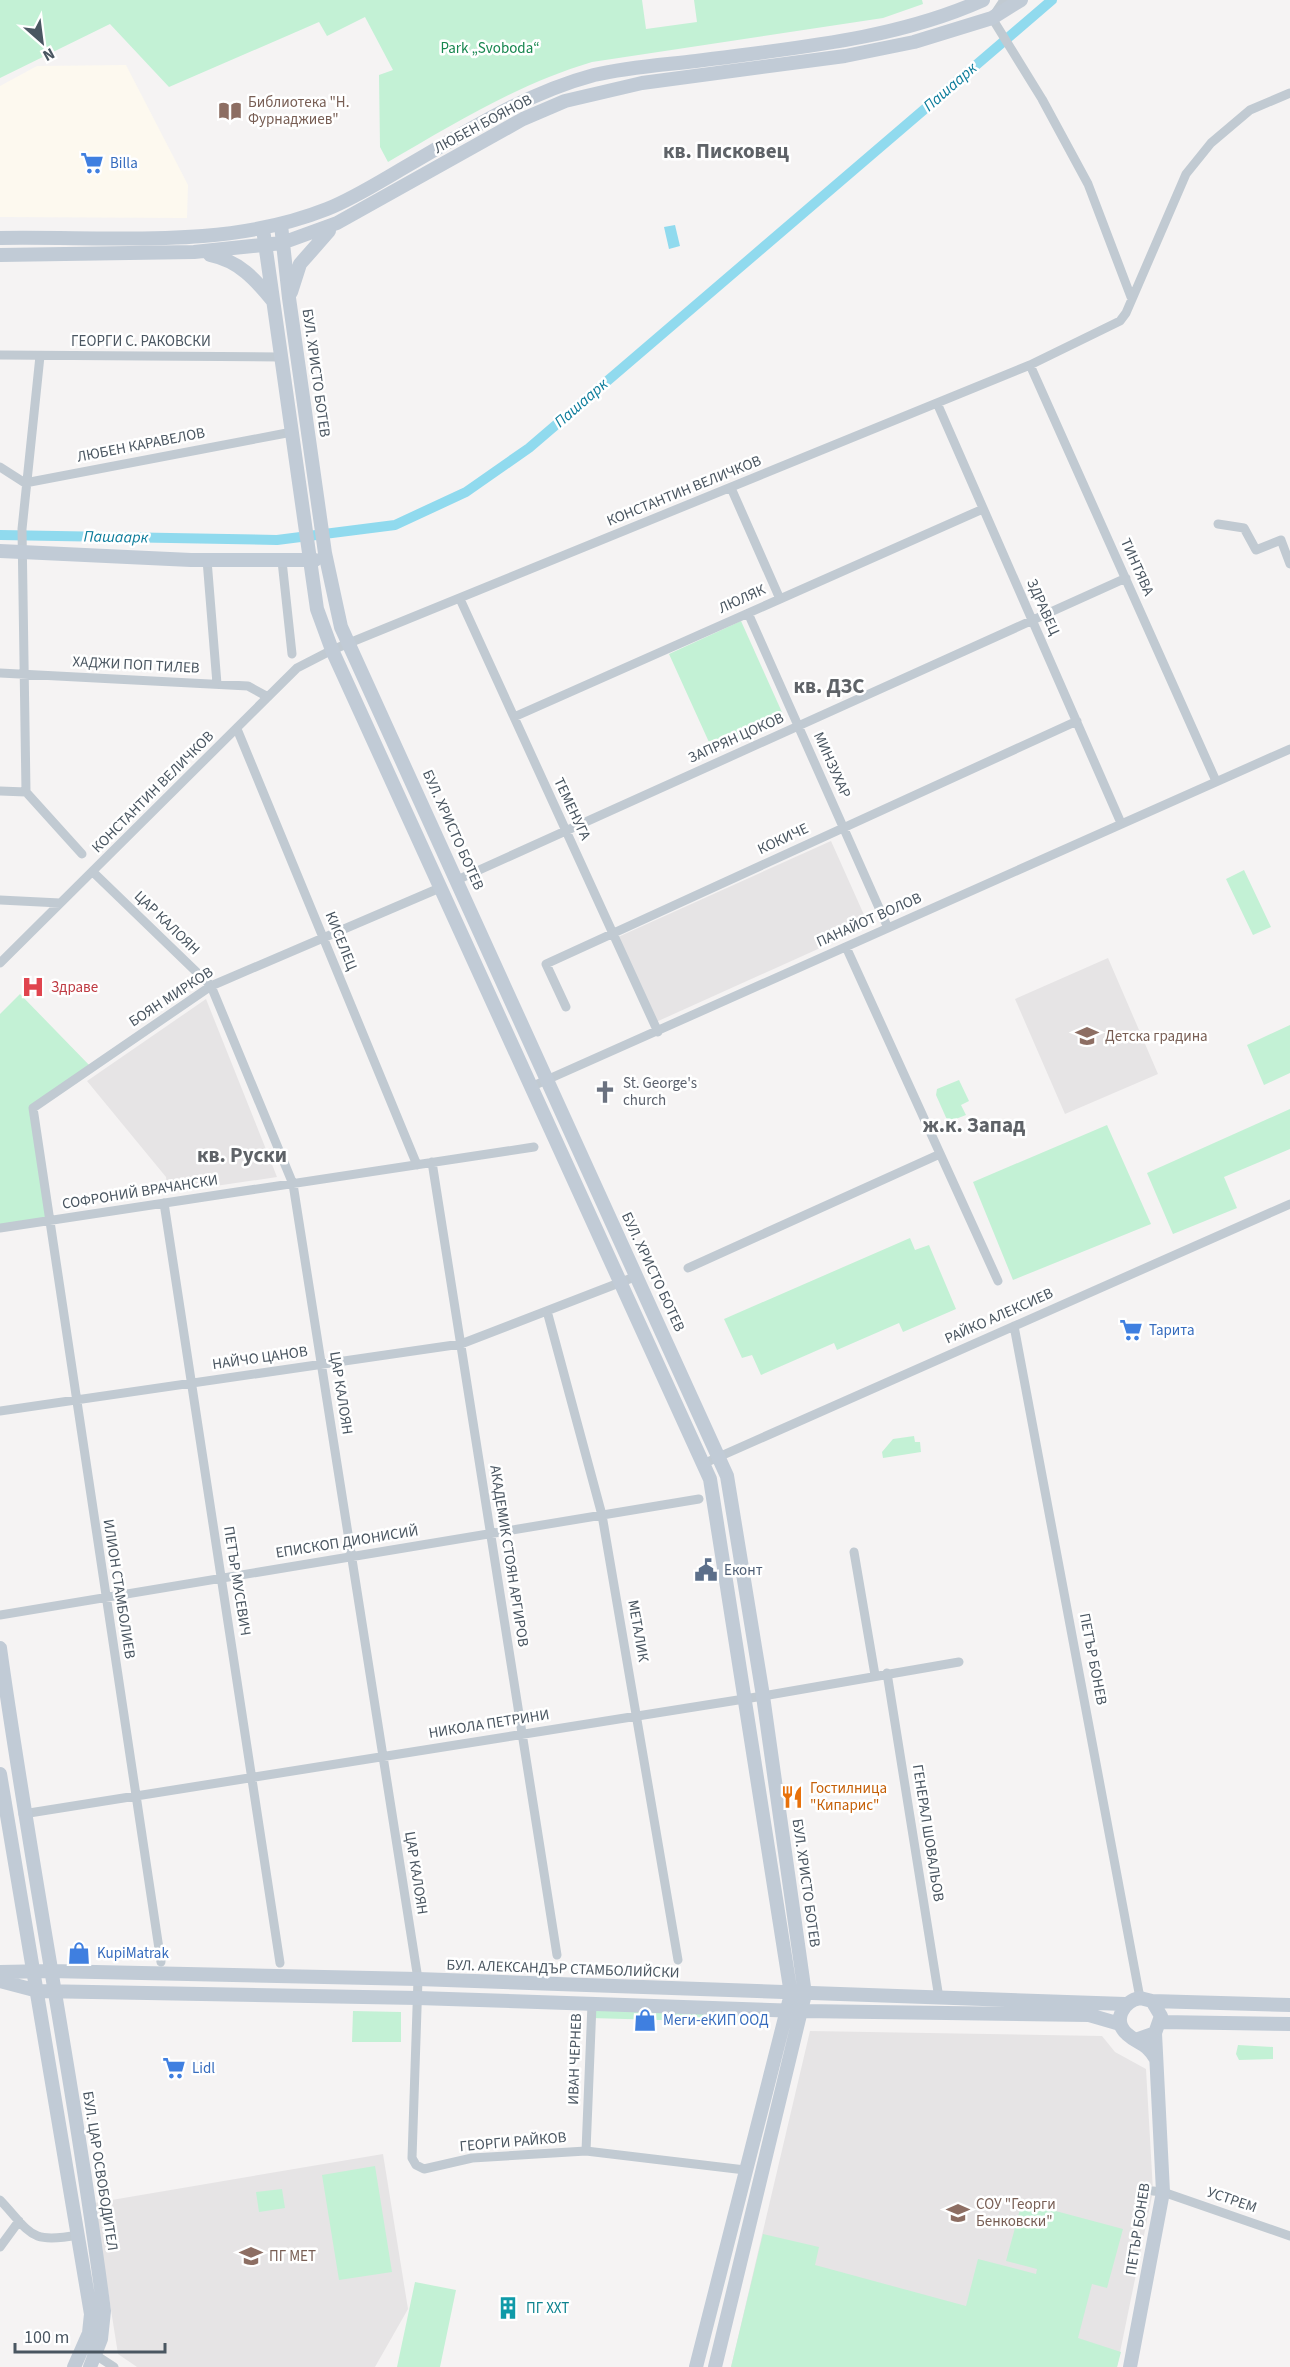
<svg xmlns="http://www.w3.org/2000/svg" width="1290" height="2367" font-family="'Source Sans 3',sans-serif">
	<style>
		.commercial { fill: #fdf9ef }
		.education { fill: #e6e4e5 }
		.green { fill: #c3f1d5 }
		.water { fill: #90daee }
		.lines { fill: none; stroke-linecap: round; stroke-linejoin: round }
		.canal { stroke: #90daee; stroke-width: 10 }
		.street { stroke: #c1cad2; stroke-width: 9 }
		.secondary { stroke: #c1cbd6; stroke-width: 14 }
		.labels { text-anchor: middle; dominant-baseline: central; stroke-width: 5; stroke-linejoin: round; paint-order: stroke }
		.park-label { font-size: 15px; fill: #17864f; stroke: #fff }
		.education-label { font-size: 15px; fill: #785e54; stroke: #fff; text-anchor: start }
		.street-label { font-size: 15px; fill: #4a5661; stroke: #fff }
		.shop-label { font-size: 15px; fill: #366cbe; stroke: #fff; text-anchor: start }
		.health-label { font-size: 15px; fill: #be3a42; stroke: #fff; text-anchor: start }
		.worship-label { font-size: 15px; fill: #5b616d; stroke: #fff; text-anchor: start }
		.service-label { font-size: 15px; fill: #4e5e75; stroke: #fff; text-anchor: start }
		.food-label { font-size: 15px; fill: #c56008; stroke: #fff; text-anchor: start }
		.culture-label { font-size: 15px; fill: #0d838f; stroke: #fff; text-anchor: start }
		.water-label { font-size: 16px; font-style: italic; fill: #0c7c9b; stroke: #fff }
		.district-label { font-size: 21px; font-weight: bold; fill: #5f6368; stroke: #fff }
	</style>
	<rect width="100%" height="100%" fill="#f5f3f3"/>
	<!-- commercial -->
	<path class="commercial" d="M126,65L188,185L187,218L0,217V86L37,66Z"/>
	<!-- education -->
	<path class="education" d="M831,841L869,926L656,1022L618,937Z
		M1108,958L1158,1074L1065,1114L1015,999Z
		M206,999L277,1177L168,1193L166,1177L87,1081Z
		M810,2031L1102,2036L1115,2052L1146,2069L1153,2191L1117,2367H731Z
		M383,2154L408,2309L375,2367H137L118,2354L94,2203Z"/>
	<!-- green -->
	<path class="green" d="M0,0H642L646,29L697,22L694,0H922L923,4L883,18L592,62C518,84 455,123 388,162L380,147L379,75L393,70L365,17L327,36L319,22L169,87L110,24L0,78Z
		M741,621L785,719L713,751L669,654Z
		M1244,870L1271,927L1253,935L1226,879Z
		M20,994L92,1068L33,1108L48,1221L0,1228V1014Z
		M1290,1025V1073L1264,1085L1247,1045Z
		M959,1080L969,1101L961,1105L966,1115L948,1122L936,1095L937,1089Z
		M1290,1109V1149L1224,1177L1237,1208L1173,1234L1147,1173Z
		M1107,1125L1151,1224L1013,1280L973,1182Z
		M910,1238L915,1250L929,1245L956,1309L903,1332L899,1323L837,1350L834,1343L761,1375L752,1355L742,1358L724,1319Z
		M914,1436L915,1442H920L921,1452L883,1458L882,1452L893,1439Z
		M592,2004L762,2010V2023L591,2018Z
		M353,2011L401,2012V2042H352Z
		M1238,2045L1273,2047V2059L1239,2060L1236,2054Z
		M375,2166L392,2272L339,2280L322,2175Z
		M282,2189L285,2208L259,2212L256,2192Z
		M1022,2202L1123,2229L1107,2288L1092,2284L1078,2338L1121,2352L1117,2367H731L763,2234L819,2247L815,2265L966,2306L978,2259L1036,2274L1037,2269L1006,2261Z
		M415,2282L456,2290L440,2367H397Z"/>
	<!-- water -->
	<path class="water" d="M675,225L680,246L669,249L664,227Z"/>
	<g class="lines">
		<!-- canal -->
		<path class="canal" d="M0,535L277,540L395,525L466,492L529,448L1052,0"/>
		<!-- street -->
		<path class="street" d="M1004,0L992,18L1042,99L1088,184L1131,297
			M0,355L281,357
			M40,356L22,529L26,792L82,854
			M1030,365L1216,781
			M937,403L1121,823
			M0,467L25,483L292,432
			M731,488L780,599
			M1218,524L1244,528L1256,550L1281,540L1290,564
			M207,560L217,684
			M282,561L292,654
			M460,599L658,1032
			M748,613L888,928
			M0,673L248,686L268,697
			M514,717L983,509
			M237,729L417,1165
			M0,791L26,792
			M94,873L211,986L293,1184L418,1979L412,2158L416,2165L424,2169L472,2158L586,2151L745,2170
			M457,880L1126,578
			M0,900L60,903
			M846,947L998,1281
			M0,963L297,668L332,650L1030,365L1120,321L1126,313L1186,174L1211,143L1250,110L1290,93
			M566,1007L546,964L1077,721
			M533,1086L1290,749
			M432,1162L557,1955
			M164,1203L280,1963
			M0,1228L534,1147
			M688,1268L940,1154
			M547,1311L602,1515L678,1960
			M1014,1326L1140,1998
			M0,1411L461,1344L637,1276
			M705,1463L1290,1204
			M854,1552L875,1675
			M0,1615L699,1499
			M887,1673L939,1998
			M23,1814L763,1696L959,1662
			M161,1962L33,1108L211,986L442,887
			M586,2151L592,2004
			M1153,2191L1163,2192L1290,2236
			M0,2200C32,2234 29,2244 78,2235
			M0,2247L19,2221
			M91,2352L114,2367"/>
		<!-- secondary -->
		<path class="secondary" d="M281,225L289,298L325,553L341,627L727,1476L763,1696L805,1994L715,2367
			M263,229L317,609L332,650L710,1479L791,1994L696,2367
			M0,238C109,236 224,250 327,209C352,199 376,184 400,170C463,134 523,94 594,75C628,67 662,65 696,61C793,48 894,40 983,0
			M0,255L194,252L282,243L337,223L523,119L565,101L642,83L845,56L914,42L992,18L1021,0
			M210,255C239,261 255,279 273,301
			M291,292L300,264L329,231
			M0,551L191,560H315
			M0,1648C31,1870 75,2089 104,2311L101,2339L90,2367
			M0,1774L91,2314L89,2333L74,2367
			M0,1972L50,1971L418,1979L1125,2004
			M0,1981L38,1991L418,1998L802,2011L1089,2015L1120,2024
			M1152,2001L1290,2005
			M1161,2022L1290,2024
			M1138,2039L1155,2033L1161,2016L1152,2001L1140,1998C1123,2001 1112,2021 1127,2034C1139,2045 1145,2041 1156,2059
			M1130,2367L1163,2192L1155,2033"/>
	</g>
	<!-- icons -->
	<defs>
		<g id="library-bare" transform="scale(1.8)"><path d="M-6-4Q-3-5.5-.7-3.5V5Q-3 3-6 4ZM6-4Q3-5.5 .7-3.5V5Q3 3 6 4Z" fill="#8d6e63" stroke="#fff" stroke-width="2.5" paint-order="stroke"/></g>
		<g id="supermarket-bare" transform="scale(1.8)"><path d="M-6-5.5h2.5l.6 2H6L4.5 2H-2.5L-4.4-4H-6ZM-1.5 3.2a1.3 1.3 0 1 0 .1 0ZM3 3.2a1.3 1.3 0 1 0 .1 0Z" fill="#3f7fe0" stroke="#fff" stroke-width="2.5" paint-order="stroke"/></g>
		<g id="hospital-bare" transform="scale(1.8)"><path d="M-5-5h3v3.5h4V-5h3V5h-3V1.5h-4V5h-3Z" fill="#e0444e" stroke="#fff" stroke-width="2.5" paint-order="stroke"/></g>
		<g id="school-bare" transform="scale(1.8)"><path d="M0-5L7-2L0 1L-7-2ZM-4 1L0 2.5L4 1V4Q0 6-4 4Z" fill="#8d6e63" stroke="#fff" stroke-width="2.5" paint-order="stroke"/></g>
		<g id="church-bare" transform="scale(1.8)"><path d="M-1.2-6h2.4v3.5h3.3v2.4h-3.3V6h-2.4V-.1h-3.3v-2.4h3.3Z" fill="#6b7280" stroke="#fff" stroke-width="2.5" paint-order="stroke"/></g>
		<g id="civic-bare" transform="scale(1.8)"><path d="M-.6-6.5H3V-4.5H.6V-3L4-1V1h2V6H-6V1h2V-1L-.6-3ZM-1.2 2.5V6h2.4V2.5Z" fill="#5c6f8a" stroke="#fff" stroke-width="2.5" paint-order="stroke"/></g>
		<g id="restaurant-bare" transform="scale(1.8)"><path d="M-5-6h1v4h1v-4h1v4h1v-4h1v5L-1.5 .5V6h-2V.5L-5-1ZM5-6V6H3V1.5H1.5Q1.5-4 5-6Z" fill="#e8710a" stroke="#fff" stroke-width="2.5" paint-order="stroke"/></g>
		<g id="shop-bare" transform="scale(1.8)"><path d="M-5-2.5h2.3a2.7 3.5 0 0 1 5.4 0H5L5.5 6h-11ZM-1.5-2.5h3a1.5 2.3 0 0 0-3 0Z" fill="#3f7fe0" stroke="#fff" stroke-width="2.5" paint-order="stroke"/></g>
		<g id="building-bare" transform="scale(1.8)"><path d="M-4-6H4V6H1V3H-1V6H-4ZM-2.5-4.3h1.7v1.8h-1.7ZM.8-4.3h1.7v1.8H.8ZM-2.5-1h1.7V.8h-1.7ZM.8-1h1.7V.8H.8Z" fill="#0f9aa8" stroke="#fff" stroke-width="2.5" paint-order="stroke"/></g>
	</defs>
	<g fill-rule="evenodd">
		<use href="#library-bare" x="230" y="111"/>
		<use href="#supermarket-bare" x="92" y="163"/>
		<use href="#hospital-bare" x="33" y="987"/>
		<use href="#school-bare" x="1087" y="1036"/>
		<use href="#church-bare" x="605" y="1092"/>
		<use href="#supermarket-bare" x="1131" y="1330"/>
		<use href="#civic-bare" x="706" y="1570"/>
		<use href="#restaurant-bare" x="792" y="1797"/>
		<use href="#shop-bare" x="79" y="1953"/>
		<use href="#shop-bare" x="645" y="2020"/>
		<use href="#supermarket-bare" x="174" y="2068"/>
		<use href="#school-bare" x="958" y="2213"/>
		<use href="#school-bare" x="251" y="2256"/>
		<use href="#building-bare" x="508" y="2308"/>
	</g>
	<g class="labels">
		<!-- park labels -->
		<g class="park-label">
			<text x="490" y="48">Park „Svoboda“</text>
		</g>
		<!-- education labels -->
		<g class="education-label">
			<text x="248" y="102">Библиотека "Н.<tspan x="248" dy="17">Фурнаджиев"</tspan></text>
			<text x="1105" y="1036">Детска градина</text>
			<text x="976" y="2204">СОУ "Георги<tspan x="976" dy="17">Бенковски"</tspan></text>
			<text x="269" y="2256">ПГ МЕТ</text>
		</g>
		<!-- street labels -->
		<g class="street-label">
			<text transform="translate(483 124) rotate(-28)">ЛЮБЕН БОЯНОВ</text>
			<text x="141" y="341">ГЕОРГИ С. РАКОВСКИ</text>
			<text transform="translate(316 373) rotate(82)">БУЛ. ХРИСТО БОТЕВ</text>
			<text transform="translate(141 445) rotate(-11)">ЛЮБЕН КАРАВЕЛОВ</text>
			<text transform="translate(684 491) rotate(-22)">КОНСТАНТИН ВЕЛИЧКОВ</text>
			<text transform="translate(1137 567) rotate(66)">ТИНТЯВА</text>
			<text transform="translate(742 599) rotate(-24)">ЛЮЛЯК</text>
			<text transform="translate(1043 607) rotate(66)">ЗДРАВЕЦ</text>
			<text transform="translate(136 665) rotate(3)">ХАДЖИ ПОП ТИЛЕВ</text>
			<text transform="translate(736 738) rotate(-24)">ЗАПРЯН ЦОКОВ</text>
			<text transform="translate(832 765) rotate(66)">МИНЗУХАР</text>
			<text transform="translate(153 792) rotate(-45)">КОНСТАНТИН ВЕЛИЧКОВ</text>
			<text transform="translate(572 809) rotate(65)">ТЕМЕНУГА</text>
			<text transform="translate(453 830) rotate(66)">БУЛ. ХРИСТО БОТЕВ</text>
			<text transform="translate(783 839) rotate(-25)">КОКИЧЕ</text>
			<text transform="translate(869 920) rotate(-24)">ПАНАЙОТ ВОЛОВ</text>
			<text transform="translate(167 923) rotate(44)">ЦАР КАЛОЯН</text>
			<text transform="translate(341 941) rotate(68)">КИСЕЛЕЦ</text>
			<text transform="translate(171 997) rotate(-33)">БОЯН МИРКОВ</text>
			<text transform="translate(140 1192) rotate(-9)">СОФРОНИЙ ВРАЧАНСКИ</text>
			<text transform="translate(653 1272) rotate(65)">БУЛ. ХРИСТО БОТЕВ</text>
			<text transform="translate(999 1316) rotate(-24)">РАЙКО АЛЕКСИЕВ</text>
			<text transform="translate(260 1358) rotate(-8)">НАЙЧО ЦАНОВ</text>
			<text transform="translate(341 1393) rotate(81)">ЦАР КАЛОЯН</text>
			<text transform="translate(347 1542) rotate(-9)">ЕПИСКОП ДИОНИСИЙ</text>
			<text transform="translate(509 1556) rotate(81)">АКАДЕМИК СТОЯН АРГИРОВ</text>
			<text transform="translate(237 1581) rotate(81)">ПЕТЪР МУСЕВИЧ</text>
			<text transform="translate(119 1589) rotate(81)">ИЛИОН СТАМБОЛИЕВ</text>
			<text transform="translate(638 1631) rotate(80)">МЕТАЛИК</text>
			<text transform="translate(1093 1659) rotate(79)">ПЕТЪР БОНЕВ</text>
			<text transform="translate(489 1724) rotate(-9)">НИКОЛА ПЕТРИНИ</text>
			<text transform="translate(928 1833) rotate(81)">ГЕНЕРАЛ ШОВАЛЬОВ</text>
			<text transform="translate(416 1873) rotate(81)">ЦАР КАЛОЯН</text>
			<text transform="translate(806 1883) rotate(82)">БУЛ. ХРИСТО БОТЕВ</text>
			<text transform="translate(563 1969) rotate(2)">БУЛ. АЛЕКСАНДЪР СТАМБОЛИЙСКИ</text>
			<text transform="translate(575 2059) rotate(-88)">ИВАН ЧЕРНЕВ</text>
			<text transform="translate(513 2142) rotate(-5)">ГЕОРГИ РАЙКОВ</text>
			<text transform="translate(100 2171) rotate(81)">БУЛ. ЦАР ОСВОБОДИТЕЛ</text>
			<text transform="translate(1232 2200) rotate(19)">УСТРЕМ</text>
			<text transform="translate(1138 2229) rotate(-81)">ПЕТЪР БОНЕВ</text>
		</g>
		<!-- shop labels -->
		<g class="shop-label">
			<text x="110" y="163">Billa</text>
			<text x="1149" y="1330">Тарита</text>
			<text x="97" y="1953">KupiMatrak</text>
			<text x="663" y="2020">Меги-еКИП ООД</text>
			<text x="192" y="2068">Lidl</text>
		</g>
		<!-- health labels -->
		<g class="health-label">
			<text x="51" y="987">Здраве</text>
		</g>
		<!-- worship labels -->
		<g class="worship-label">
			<text x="623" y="1083">St. George's<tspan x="623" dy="17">church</tspan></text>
		</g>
		<!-- service labels -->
		<g class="service-label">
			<text x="724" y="1570">Еконт</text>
		</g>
		<!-- food labels -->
		<g class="food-label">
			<text x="810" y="1788">Гостилница<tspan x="810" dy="17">"Кипарис"</tspan></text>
		</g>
		<!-- culture labels -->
		<g class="culture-label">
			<text x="526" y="2308">ПГ ХХТ</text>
		</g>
		<!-- water labels -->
		<g class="water-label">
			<text transform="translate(950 87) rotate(-41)">Пашаарк</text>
			<text transform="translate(581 403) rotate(-41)">Пашаарк</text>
			<text transform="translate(116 537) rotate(1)">Пашаарк</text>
		</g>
		<!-- district labels -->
		<g class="district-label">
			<text x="726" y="151">кв. Писковец</text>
			<text x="829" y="686">кв. ДЗС</text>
			<text x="974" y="1125">ж.к. Запад</text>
			<text x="242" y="1155">кв. Руски</text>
		</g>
	</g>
	<!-- north arrow -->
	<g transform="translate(42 42) rotate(152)" stroke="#ffffff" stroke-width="4.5" paint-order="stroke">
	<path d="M0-4.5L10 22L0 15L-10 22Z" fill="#4a5661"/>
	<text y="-9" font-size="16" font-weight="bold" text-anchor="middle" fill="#4a5661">N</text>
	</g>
	<!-- scale -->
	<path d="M15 2343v9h150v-9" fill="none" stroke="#4a5661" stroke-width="3"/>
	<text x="24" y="2343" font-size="18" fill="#4a5661" stroke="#ffffff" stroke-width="4.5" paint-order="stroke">100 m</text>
</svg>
